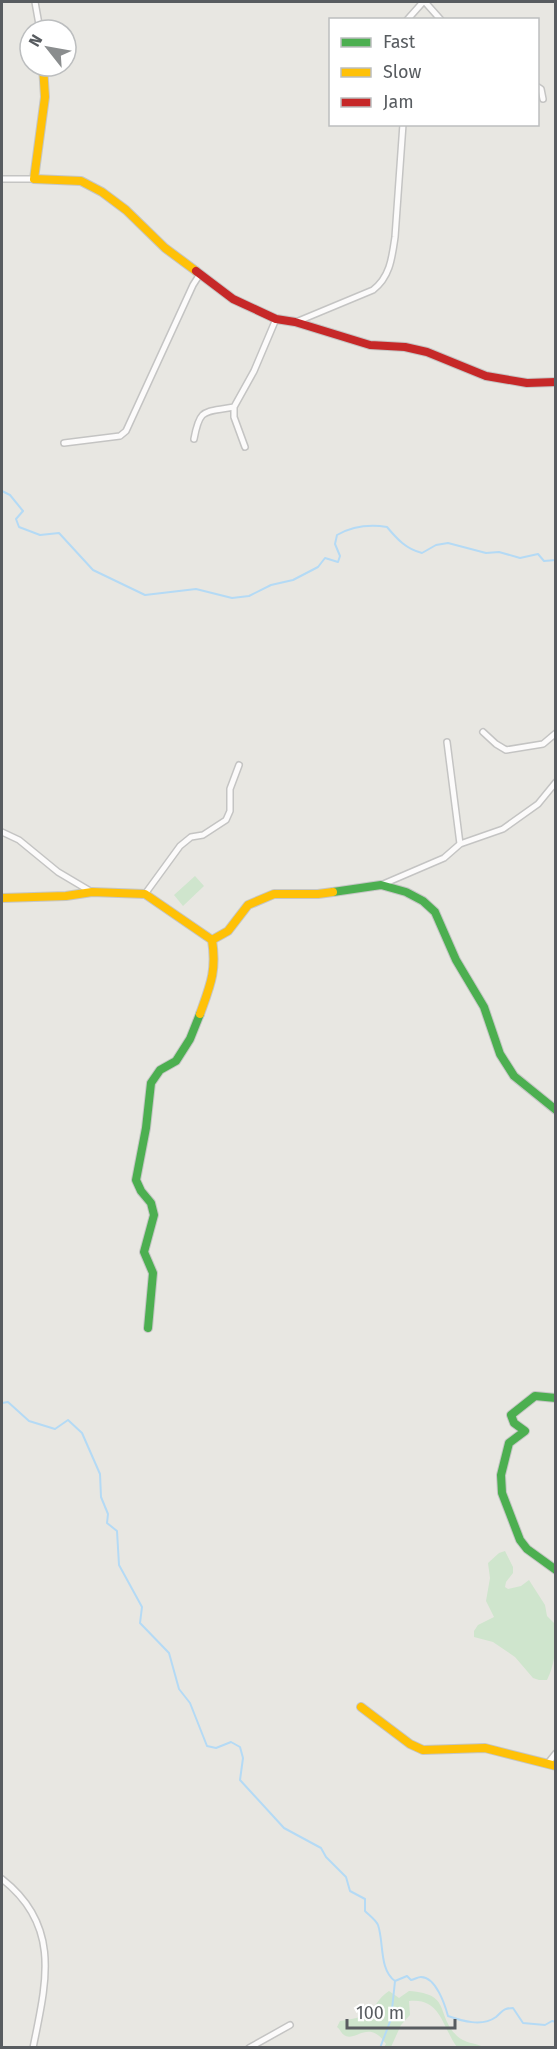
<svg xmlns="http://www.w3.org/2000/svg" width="557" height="2049" font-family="'Fira Sans',sans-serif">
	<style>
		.green { fill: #cfe5cd }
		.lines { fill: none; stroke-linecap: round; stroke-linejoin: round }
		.stream { stroke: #b4daf5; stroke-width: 2 }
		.street-casing { stroke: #c4c4c3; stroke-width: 8 }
		.fast-casing { stroke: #c5c6c5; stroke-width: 10 }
		.slow-casing { stroke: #c5c6c5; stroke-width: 10 }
		.jam-casing { stroke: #c5c6c5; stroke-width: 10 }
		.street { stroke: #fcfbfb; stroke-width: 5 }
		.fast { stroke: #4caf50; stroke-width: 8 }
		.slow { stroke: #ffc107; stroke-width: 8 }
		.jam { stroke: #c62828; stroke-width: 8 }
	</style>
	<rect width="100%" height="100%" fill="#e8e7e2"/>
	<!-- green -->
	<path class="green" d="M195,876L204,886L183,906L174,895Z
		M505,1551L513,1567V1573L506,1582L505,1587L508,1589L521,1586L529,1580L545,1605L547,1616L555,1624C556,1644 556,1662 547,1680H539L533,1678L515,1657L493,1642L474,1637V1631L478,1625L494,1617L486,1601L490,1578L488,1563L499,1553Z
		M389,1991L399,1998L409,1991C452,1994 435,2013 457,2036C464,2043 475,2043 484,2047H457C442,2027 441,1997 409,2001L410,2015L401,2025L391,2047H384L386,2044C369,2018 355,2043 344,2035C341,2033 340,2029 337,2027L340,2021C352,2019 363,2018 372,2009C378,2002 381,1996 389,1991Z"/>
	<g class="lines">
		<!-- stream -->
		<path class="stream" d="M2,491L10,495L23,511L16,519L19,527L40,535L59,533L93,570L145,595L196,589L232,598L249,596L271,585L293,580L318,567L325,558L338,562L340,556L335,544L337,535C353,526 368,524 387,527C397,539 406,549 422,553L436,545L448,543L486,553L499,552L520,558L538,554L544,561L556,560
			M2,1403L8,1402L29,1421L55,1429L68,1420L82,1433L100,1474L101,1497L108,1514L107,1523L117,1531L119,1565L142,1607L140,1623L169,1653L179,1689L190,1703L207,1746L216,1748L231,1742L240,1747L243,1758L240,1780L284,1828L321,1848L326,1857L346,1877L350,1891L365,1899V1911C369,1915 376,1920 378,1925C384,1942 379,1970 395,1981L407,1976L411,1980C415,1979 418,1977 421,1977C436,1977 445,2005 448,2016C462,2021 482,2027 496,2017C503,2011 503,2008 513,2008L523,2023L545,2025L552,2021L556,2022
			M380,2048L391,2019L395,1981"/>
		<!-- street casing -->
		<g class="street-casing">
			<path id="street" d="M35,2L40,30
				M425,2L441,20
				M407,20L423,2
				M538,87L541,89L543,99
				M2,179H34
				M296,322L373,290C390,277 392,258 395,237L403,124
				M194,439C200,407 204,413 234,407
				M64,443L120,436L126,431L193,285L200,274
				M245,447L234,417V407L254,371L276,319
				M483,732L496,744L506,750L543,744L556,733
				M2,832L19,840L58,872L90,891
				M460,844L503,829L538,804L556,782
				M381,885L444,858L460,844L447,742
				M145,894L180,846L191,837L203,835L226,820L230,811V789L239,765
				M548,1763L556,1753
				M2,1879C62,1926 46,1983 33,2048
				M249,2048L290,2025"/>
		</g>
		<!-- fast casing -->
		<g class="fast-casing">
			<path id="fast" d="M333,892L381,885L406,892L423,901L435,912L456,960L484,1007L500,1054L514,1076L556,1110
				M148,1328L153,1273L144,1252L154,1215L151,1203L141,1191L136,1180L146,1128L151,1083L160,1070L176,1061L190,1039L200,1014
				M556,1398L535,1396L511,1415L514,1423L525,1431L509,1443L501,1475L502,1493L520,1540L527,1549L556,1570"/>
		</g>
		<!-- slow casing -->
		<g class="slow-casing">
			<path id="slow" d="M43,66L45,97L34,179L81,181L102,192L126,210L165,248L196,271
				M2,898L66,896L92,892L145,894L212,940L228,931L248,905L274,894H318L333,892
				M200,1014C210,986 217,971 212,940
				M361,1707L410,1744L423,1750L485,1748L556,1766"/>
		</g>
		<!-- jam casing -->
		<g class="jam-casing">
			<path id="jam" d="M196,271L233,299L276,319L295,322L370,345L405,347L427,352L486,376L527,383L556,382"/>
		</g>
		<!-- street -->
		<use href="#street" class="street"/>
		<!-- fast -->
		<use href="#fast" class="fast"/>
		<!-- slow -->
		<use href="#slow" class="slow"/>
		<!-- jam -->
		<use href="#jam" class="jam"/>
	</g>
	<!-- border -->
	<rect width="557" height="2049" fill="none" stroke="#585c60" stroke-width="6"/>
	<!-- legend -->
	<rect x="329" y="18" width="210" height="108" fill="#ffffff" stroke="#bcbebf" stroke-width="1.5"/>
	<rect x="341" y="38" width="30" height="9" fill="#4caf50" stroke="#bcbebf" stroke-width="1.5"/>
	<text x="383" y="48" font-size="18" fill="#585c60">Fast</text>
	<rect x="341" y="68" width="30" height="9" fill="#ffc107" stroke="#bcbebf" stroke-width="1.5"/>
	<text x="383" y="78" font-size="18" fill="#585c60">Slow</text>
	<rect x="341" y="98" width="30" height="9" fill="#c62828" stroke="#bcbebf" stroke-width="1.5"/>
	<text x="383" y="108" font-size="18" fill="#585c60">Jam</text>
	<!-- north arrow -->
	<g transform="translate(48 48) rotate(301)"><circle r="28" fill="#ffffff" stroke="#bcbebf" stroke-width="1.5"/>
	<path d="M0-4.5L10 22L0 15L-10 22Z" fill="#8a8d8e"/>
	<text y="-9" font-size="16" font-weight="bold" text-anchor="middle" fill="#585c60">N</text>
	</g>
	<!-- scale -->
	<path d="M347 2019v9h108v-9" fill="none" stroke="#585c60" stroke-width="3"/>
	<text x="356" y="2019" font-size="18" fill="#585c60" stroke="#ffffff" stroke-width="4.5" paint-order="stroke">100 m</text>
</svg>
